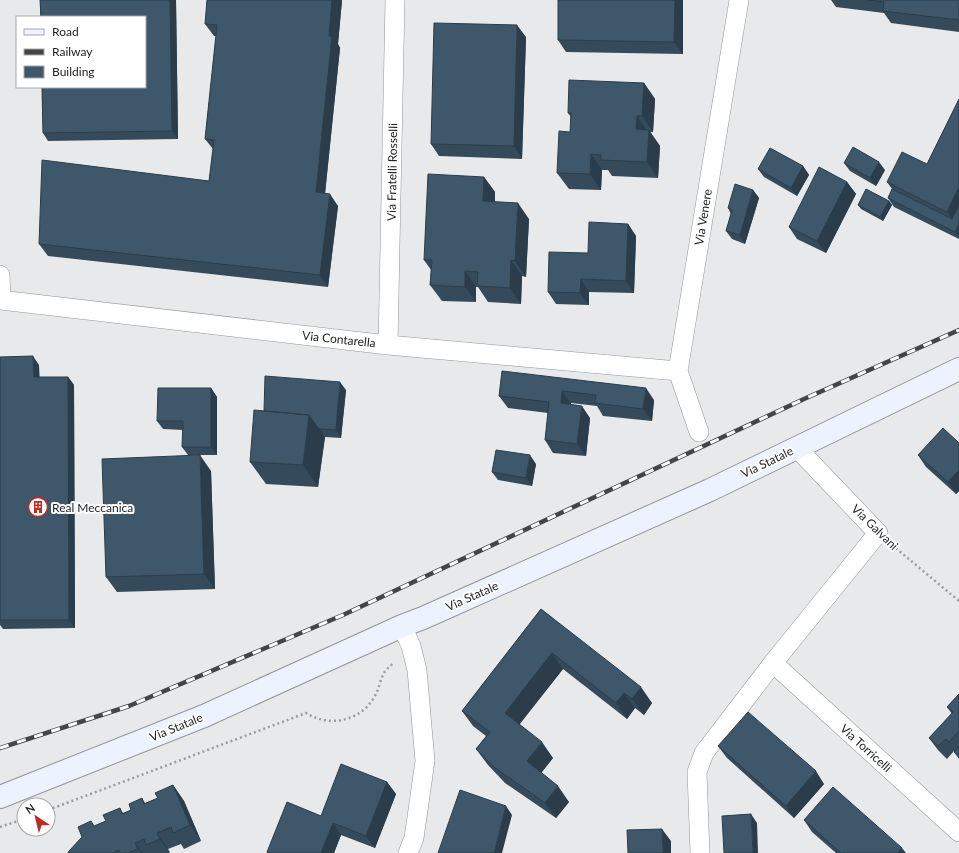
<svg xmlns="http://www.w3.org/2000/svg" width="959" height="853" font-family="Lato,sans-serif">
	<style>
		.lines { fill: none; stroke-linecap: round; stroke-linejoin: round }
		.minor-casing { stroke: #949596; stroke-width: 20 }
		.secondary-casing { stroke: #949596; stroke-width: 24 }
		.path { stroke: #9a9b9c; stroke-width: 2.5; stroke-dasharray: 2 3; stroke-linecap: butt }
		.minor { stroke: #fff; stroke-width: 19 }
		.secondary { stroke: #ecf2fe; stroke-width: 22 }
		.rail-casing { stroke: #444546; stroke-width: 4.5 }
		.rail { stroke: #fff; stroke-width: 3; stroke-dasharray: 9; stroke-linecap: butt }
		.wall { fill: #354b5b }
		.shaded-wall { fill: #2b3d4a }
		.building { fill: #3e576a; stroke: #2b3d4a }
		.labels { text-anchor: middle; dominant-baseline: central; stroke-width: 4; stroke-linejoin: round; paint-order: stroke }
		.street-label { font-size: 12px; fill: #222323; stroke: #fff }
		.poi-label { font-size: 12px; fill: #222323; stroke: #fff; text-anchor: start }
	</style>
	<rect width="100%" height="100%" fill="#e8e9ea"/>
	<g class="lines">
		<!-- minor casing -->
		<g class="minor-casing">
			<path id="minor" d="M0,275L1,300
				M0,300L388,345L678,371
				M388,345L395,0
				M699,432L678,371L739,0
				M402,626L411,646L417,670L425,761L414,838L408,853
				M773,663L959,832
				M700,853L697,772L704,753L773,663L878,533L796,447"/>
		</g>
		<!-- secondary casing -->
		<g class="secondary-casing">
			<path id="secondary" d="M0,797L204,716L402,626L423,618L710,490L959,369"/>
		</g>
		<!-- path -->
		<path class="path" d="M892,545L959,601
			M48,810L306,713C330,728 361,721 375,696C379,689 380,680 384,673C386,669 391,666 394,662
			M0,827L24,819"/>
		<!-- minor -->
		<use href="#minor" class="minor"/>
		<!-- secondary -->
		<use href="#secondary" class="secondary"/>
		<!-- rail casing -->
		<g class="rail-casing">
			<path id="rail" d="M0,748L129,706L343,615L804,399L959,330"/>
		</g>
		<!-- rail -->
		<use href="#rail" class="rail"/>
	</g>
	<!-- wall -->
	<path class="wall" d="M40,0H176L178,139L48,141L43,133Z
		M207,0H342L338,44L340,48L325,193L338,206L328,287L48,256L39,244L209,181L213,149L205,139L216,36H214L205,24Z
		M558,0H683V54L566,52L558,40Z
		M831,0H959V32L891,23L884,13L836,7Z
		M526,37L522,159L439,156L431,144Z
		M644,83L655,99L653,132H650L660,146L658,178L612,176L608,170H602L601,190L569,189L557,173L570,132L571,117L568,113Z
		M959,99V239L894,207L888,198L892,189L887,182L927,164Z
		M844,163L885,170L876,186L850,171Z
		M803,166L809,175L797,196L764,177L758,169Z
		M484,177L495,192V202L529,219L526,277L522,276L521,304L488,302L478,287H476V302L442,301L430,285L431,270L424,260Z
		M847,182L856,194L826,253L797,239L789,227Z
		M753,190L759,198L745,244L732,239L726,231L731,214L728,208Z
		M889,201L892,205L883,221L861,209L858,205Z
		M628,224L636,236L634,293L589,292V305L556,304L548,292L588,253Z
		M0,357L39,365V377H68L74,385L75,628L3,629L0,625Z
		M502,371L654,400L652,421L603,416L597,406L571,403V405L590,418L586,456L553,453L545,440L548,413L508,408L499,396Z
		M211,388L217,397V455H188L182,447L183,430L163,429L157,421Z
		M346,390L341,438L325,437L318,487L266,484L250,462L264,411Z
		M959,443V491L956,494L926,467L918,455Z
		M536,464L532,486L498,480L492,472Z
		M211,471L215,589L117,592L106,577Z
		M541,609L652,703L644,715L635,708L627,719L563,669L519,724L553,758L541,773L569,802L556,818L505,783L488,765L476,749L486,736L473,726L462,711Z
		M959,694V759L954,752L955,751H954L947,759L938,750L929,738L952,714L947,707Z
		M718,746L824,784L794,818L727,758Z
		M387,782L396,794L375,848L341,835L334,853H268L267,852L321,816Z
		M173,785L184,801L201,841L184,849L181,844L168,849L170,853H68L82,837L95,826L106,821L120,808L123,813L131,810L142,798L145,803L158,798Z
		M804,820L906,853H836L812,832Z"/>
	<!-- shaded-wall -->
	<path class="shaded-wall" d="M170,0H176L178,139L172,131Z
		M332,0H342L338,44L340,48L324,204L316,192Z
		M675,0H683V54L674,42Z
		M517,25L526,37L522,159L514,146Z
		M644,83L655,99L653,132L642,116Z
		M637,116L648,132L636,129Z
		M649,130L660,146L658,178L647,162Z
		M591,154L602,170L601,190L590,174Z
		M879,162L885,170L876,186L870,178Z
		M803,166L809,175L797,196L791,188Z
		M484,177L495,192L494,217L483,201Z
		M847,182L856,194L826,253L817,241Z
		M959,187V237L955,232L957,227L947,212Z
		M753,190L759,198L745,244L740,235Z
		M330,194L338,206L328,287L320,275Z
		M889,201L892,205L883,221L880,217Z
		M518,203L529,219L526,277L515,261Z
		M628,224L636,236L634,293L626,281Z
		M511,260L522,276L521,304L510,288Z
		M465,271L476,287V302L465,287Z
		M581,279L589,292V305L580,293Z
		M33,356L39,365L40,385L34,377Z
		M68,377L74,385L75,628L69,620Z
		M340,382L346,390L341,438L336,430Z
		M211,388L217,397V455L211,447Z
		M646,388L654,400L652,421L643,409Z
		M562,391L571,403L569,416L561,403Z
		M582,406L590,418L586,456L577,444Z
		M309,415L325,437L318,487L303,465Z
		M200,455L211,471L215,589L204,574Z
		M530,455L536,464L532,486L526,478Z
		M959,470V491L956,494L948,482Z
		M552,653L563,669L516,729L505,713Z
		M641,687L652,703L644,715L632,699Z
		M624,693L635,708L627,719L616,703Z
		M542,742L553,758L538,777L527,761Z
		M816,771L824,784L794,818L786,806Z
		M387,782L396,794L375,848L366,836Z
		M173,785L184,801L201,841L190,825Z
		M558,786L569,802L556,818L545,803Z
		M506,806L512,815L502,853H494Z
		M751,814L757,823L758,853H753Z
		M333,823L341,835L334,853H321Z
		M662,829L671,841V853H663Z
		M157,833L168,849L170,853L160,839Z
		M135,843L142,853H141L138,849Z
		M902,848L906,853H897Z"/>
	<!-- building -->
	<path class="building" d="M40,0H170L172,131L43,133L42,87H145V17H41Z
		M207,0H332L329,36H332L316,192L330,194L320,275L39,244L42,160L209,181L214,140L205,139L217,25L205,24Z
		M558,0H675L674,42L558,40Z
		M868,0H959V20L883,11L884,2Z
		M434,23L517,25L514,146L431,144Z
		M569,80L644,83L642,116H637L636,129L649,130L647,162L601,160V155L591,154L590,174L557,173L559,131L570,132L571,113H568Z
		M959,99V187L947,212L887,182L902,152L927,164Z
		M853,147L879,162L870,178L844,163Z
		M770,148L803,166L791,188L758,169Z
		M819,167L847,182L817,241L789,227Z
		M428,174L484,177L483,201L518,203L515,261L511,260L510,288L477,286L478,272L465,271V287L430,285L432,260H424Z
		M735,184L753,190L740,235L726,231L732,210L728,208Z
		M866,189L889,201L880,217L858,205Z
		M892,189L952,219L959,205V224L955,232L888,198Z
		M589,222L628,224L626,281L581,279L580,293L548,292L549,252L588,253Z
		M33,356L34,377H68L69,620H0V357Z
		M502,371L646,388L643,409L595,403L596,395L562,391L561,403L582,406L577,444L545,440L549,402L499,396Z
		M265,376L340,382L336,430L319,429L309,415L264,411Z
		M158,388H211V447H182L183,421H157Z
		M254,410L309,415L303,465L250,462Z
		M943,428L959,443V470L948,482L918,455Z
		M496,450L530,455L526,478L492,472Z
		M200,455L204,574L106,577L102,459Z
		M541,609L641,687L632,699L624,693L616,703L552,653L505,713L542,742L527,761L558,786L545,803L494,767L476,749L490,732L462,711Z
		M959,694V731L949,742L946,739L938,746L929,738L953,712L947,707Z
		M748,712L816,771L786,806L718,746Z
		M959,747V756L954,752Z
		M341,764L387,782L366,836L333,823L321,853H269L267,852L287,802L321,816Z
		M173,785L190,825L173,833L171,827L157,833L160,839L146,845L144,839L135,843L138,849L128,853H120L119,850L112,853H68L69,851L82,837L78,827L91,821L94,826L106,821L103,815L120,808L122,814L131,810L129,804L142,798L144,804L158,798L155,793Z
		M833,787L902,848L897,853H841L804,820Z
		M460,790L506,806L494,853H438Z
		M751,814L753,853H724L722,816Z
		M662,829L663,853H628L627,830Z"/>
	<!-- icons -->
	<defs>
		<g id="building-ring" transform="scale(1)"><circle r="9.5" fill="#fff" stroke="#bc2e23" stroke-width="1.5"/><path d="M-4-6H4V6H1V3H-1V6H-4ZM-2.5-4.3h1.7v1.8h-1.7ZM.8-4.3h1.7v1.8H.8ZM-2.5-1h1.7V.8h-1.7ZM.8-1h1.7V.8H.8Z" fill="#bc2e23"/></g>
	</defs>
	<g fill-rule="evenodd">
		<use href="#building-ring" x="38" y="507"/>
	</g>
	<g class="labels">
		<!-- street labels -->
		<g class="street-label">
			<text transform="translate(392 172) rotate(-89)">Via Fratelli Rosselli</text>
			<text transform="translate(703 217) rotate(-81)">Via Venere</text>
			<text transform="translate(339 339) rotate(6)">Via Contarella</text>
			<text transform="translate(767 462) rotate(-26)">Via Statale</text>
			<text transform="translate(875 527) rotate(44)">Via Galvani</text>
			<text transform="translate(472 596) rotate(-24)">Via Statale</text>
			<text transform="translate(176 727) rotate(-22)">Via Statale</text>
			<text transform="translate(866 748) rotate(42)">Via Torricelli</text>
		</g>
		<!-- poi labels -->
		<g class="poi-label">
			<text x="52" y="507">Real Meccanica</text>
		</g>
	</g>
	<!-- legend -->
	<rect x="16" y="16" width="130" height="72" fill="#ffffff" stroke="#a7a7a7"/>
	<rect x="24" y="29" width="20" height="6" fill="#ecf2fe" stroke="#a7a7a7"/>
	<text x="52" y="36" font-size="12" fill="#222323">Road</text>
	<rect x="24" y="49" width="20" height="6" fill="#444546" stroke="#a7a7a7"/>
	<text x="52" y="56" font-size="12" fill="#222323">Railway</text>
	<rect x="24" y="66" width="20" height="12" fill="#3e576a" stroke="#a7a7a7"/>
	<text x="52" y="76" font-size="12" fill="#222323">Building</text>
	<!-- north arrow -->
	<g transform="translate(36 817) rotate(325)"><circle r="19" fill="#ffffff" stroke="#a7a7a7"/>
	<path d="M0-3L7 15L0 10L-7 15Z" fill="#bc2e23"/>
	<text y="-6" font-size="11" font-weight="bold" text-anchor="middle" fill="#222323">N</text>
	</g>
</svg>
